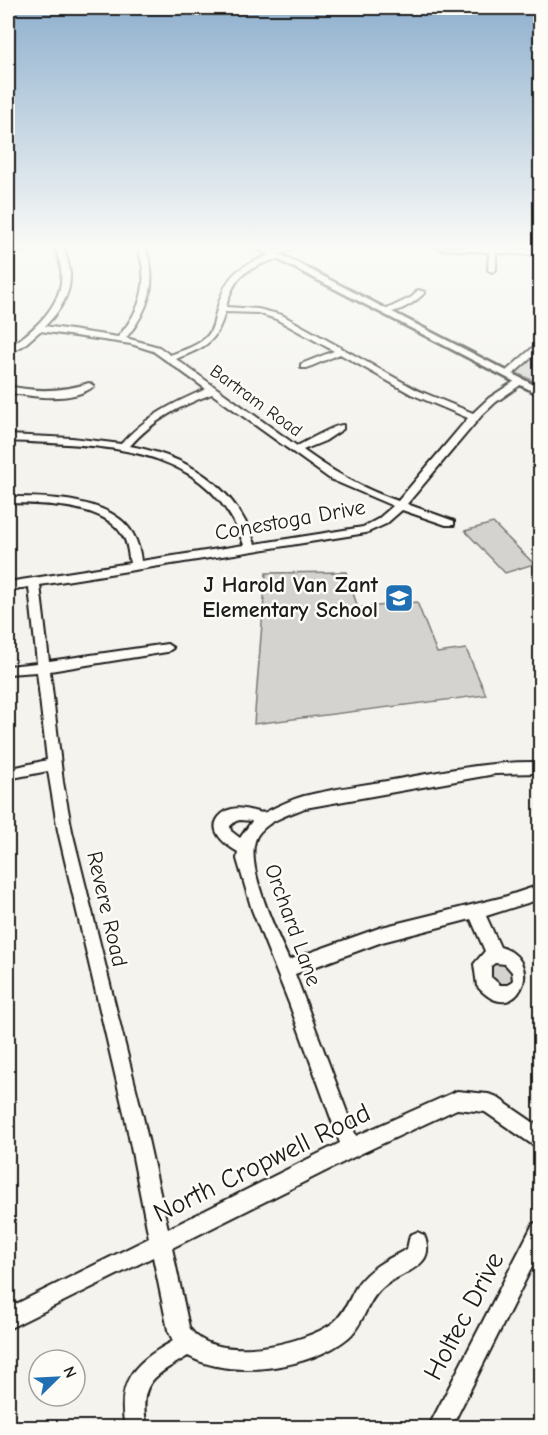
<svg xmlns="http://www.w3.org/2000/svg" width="548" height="1435" font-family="'Comic Neue',sans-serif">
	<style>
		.green { fill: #d4d3cf; stroke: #787876; stroke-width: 1.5 }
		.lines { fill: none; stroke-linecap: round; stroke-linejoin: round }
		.minor-casing { stroke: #1c1c1c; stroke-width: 4 }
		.major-casing { stroke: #1c1c1c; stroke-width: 5 }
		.minor { fill: #fdfcf7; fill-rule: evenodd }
		.major { fill: #fdfcf7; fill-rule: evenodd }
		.labels { text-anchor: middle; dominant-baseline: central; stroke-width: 5; stroke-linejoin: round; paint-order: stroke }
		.far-street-label { font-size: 18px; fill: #1c1c1c; stroke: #fdfcf7 }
		.street-label { font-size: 22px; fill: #1c1c1c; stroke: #fdfcf7 }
		.poi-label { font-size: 22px; font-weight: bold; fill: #1c1c1c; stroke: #fdfcf7; text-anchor: end }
		.near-street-label { font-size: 27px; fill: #1c1c1c; stroke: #fdfcf7 }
	</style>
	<rect width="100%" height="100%" fill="#f4f3ee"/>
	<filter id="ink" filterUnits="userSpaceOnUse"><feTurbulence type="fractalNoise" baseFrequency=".0167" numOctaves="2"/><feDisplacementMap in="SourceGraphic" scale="12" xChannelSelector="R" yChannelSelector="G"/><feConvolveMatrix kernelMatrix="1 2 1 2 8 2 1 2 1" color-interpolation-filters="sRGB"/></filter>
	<g filter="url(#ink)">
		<!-- green -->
		<path class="green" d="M540,351V384L515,372Z
			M493,523L534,564L505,573L465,531Z
			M346,572L358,608L417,602L437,653L466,649L486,695L254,724L266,573Z
			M500,955L518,965L510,993L481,975Z"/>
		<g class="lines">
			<!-- minor casing -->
			<g class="minor-casing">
				<path id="minor" d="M26,247H43L8,254V250Z
					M54,247H62C78,278 69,302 45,326L118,337C141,310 151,282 137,247H145C159,281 149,310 126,338L159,347L170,355C183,350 199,346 208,335C213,329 214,321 216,313C226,276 234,268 270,255V252L286,247H297L279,255V258C247,269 235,273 226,307L258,309L282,315L417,390L473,413L489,398L518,379L526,381L496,402L482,415L407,504L454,521V525H446L402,510L386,524L366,533L40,585L49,661L167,644L173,648L167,652L50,671L63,782L72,831L143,1117L168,1229L340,1143L289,1003L252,910L237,859L238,852C225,845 205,829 222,814C239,800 256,816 266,812C278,806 290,800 304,796C336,788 371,784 404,778C449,770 494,761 540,762V773L495,774L305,808C290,814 272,819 260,832C238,855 278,935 289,960L382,927L504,897L540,885V899L486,916L500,947C548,960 516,1032 477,986L474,964L485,951L471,919L382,942L295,974L356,1136L457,1091L488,1094L495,1096L540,1127V1147L533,1145L485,1112L457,1109L358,1155L172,1248L189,1327C211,1365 305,1345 334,1322C346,1312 350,1296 358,1284C370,1267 390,1258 407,1249L410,1235L417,1232L424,1235C439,1270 398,1270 379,1291C366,1304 363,1325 349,1337C311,1369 231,1380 188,1356C152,1377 138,1383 147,1428H125C116,1380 134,1363 173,1341L168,1330L153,1257L8,1329V1308L149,1238L125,1117L58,831L48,771L8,779V769L47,760L37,672L8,674V666L37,663L29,587L8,590V582L130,563C128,554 128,544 123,536C105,503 41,504 8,503V497C45,497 112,497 133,534C138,543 140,552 141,561L244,545C208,441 99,446 8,441V435L72,438L121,444C145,417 173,403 206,389L153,351L131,344L40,331L24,345L8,354V348C43,324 77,292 54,247ZM225,312L258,313L276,319L334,351L301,364V368H307L340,354L411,394L468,418L398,501C361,488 335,473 303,450L325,441L343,429V425C336,424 307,441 297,446L176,359C205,347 216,344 225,312ZM212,394L330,479L393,506L378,519L363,527L255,544C235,486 189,457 130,446C153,420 180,406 212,394ZM240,820L252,821L240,838L231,831L230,826L236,821ZM495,963L505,964L512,972L513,980L508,985H500L491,977V966Z
					M437,247H497L540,251V255L496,253V270L492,272L488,270L489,252L441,249Z
					M418,290L425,292C418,301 393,317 383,311L412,297Z
					M537,344H540V350L511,376H505V372Z
					M89,383L94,386C73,403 32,397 8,392V386C36,392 62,392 89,383Z
					M540,1221V1251L451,1428H428L533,1224Z"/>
			</g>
			<!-- major casing -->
			<g class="major-casing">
				<path id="major" d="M254,247H266L540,388V395Z"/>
			</g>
			<!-- minor -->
			<use href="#minor" class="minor"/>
			<!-- major -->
			<use href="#major" class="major"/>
		</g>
	</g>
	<!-- sky -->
	<linearGradient id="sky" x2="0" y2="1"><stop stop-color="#8fb0ce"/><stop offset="0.55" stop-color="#fafaf7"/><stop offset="1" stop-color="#fafaf7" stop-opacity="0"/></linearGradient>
	<rect width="548" height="448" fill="url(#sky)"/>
	<!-- icons -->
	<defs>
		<g id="school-square" transform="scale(1.5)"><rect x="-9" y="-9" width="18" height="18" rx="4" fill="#1f6fb2" stroke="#fdfcf7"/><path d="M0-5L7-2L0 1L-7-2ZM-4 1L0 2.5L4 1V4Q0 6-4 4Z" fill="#fff"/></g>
	</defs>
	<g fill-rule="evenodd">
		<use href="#school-square" x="399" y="598"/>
	</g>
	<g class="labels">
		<!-- far-street labels -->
		<g class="far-street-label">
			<text transform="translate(256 401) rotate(36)">Bartram Road</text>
		</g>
		<!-- street labels -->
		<g class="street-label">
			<text transform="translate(290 520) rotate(-10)">Conestoga Drive</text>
			<text transform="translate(107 909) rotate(77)">Revere Road</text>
			<text transform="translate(293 925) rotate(70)">Orchard Lane</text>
		</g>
		<!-- poi labels -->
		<g class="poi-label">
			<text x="378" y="585">J Harold Van Zant<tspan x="378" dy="25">Elementary School</tspan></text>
		</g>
		<!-- near-street labels -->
		<g class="near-street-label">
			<text transform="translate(262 1163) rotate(-26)">North Cropwell Road</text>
			<text transform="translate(464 1316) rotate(-62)">Holtec Drive</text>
		</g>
	</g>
	<!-- margin -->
	<rect width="548" height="1435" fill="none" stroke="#fdfcf7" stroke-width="30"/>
	<rect x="15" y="15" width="518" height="1405" fill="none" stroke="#1c1c1c" stroke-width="2" filter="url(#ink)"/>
	<!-- north arrow -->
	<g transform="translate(57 1378) rotate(66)"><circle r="28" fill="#fdfcf7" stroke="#a3a29f" stroke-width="1.5"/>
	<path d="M0-4.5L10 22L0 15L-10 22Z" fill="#1f6fb2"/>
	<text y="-9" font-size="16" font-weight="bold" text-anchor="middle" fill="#1c1c1c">N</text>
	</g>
</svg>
